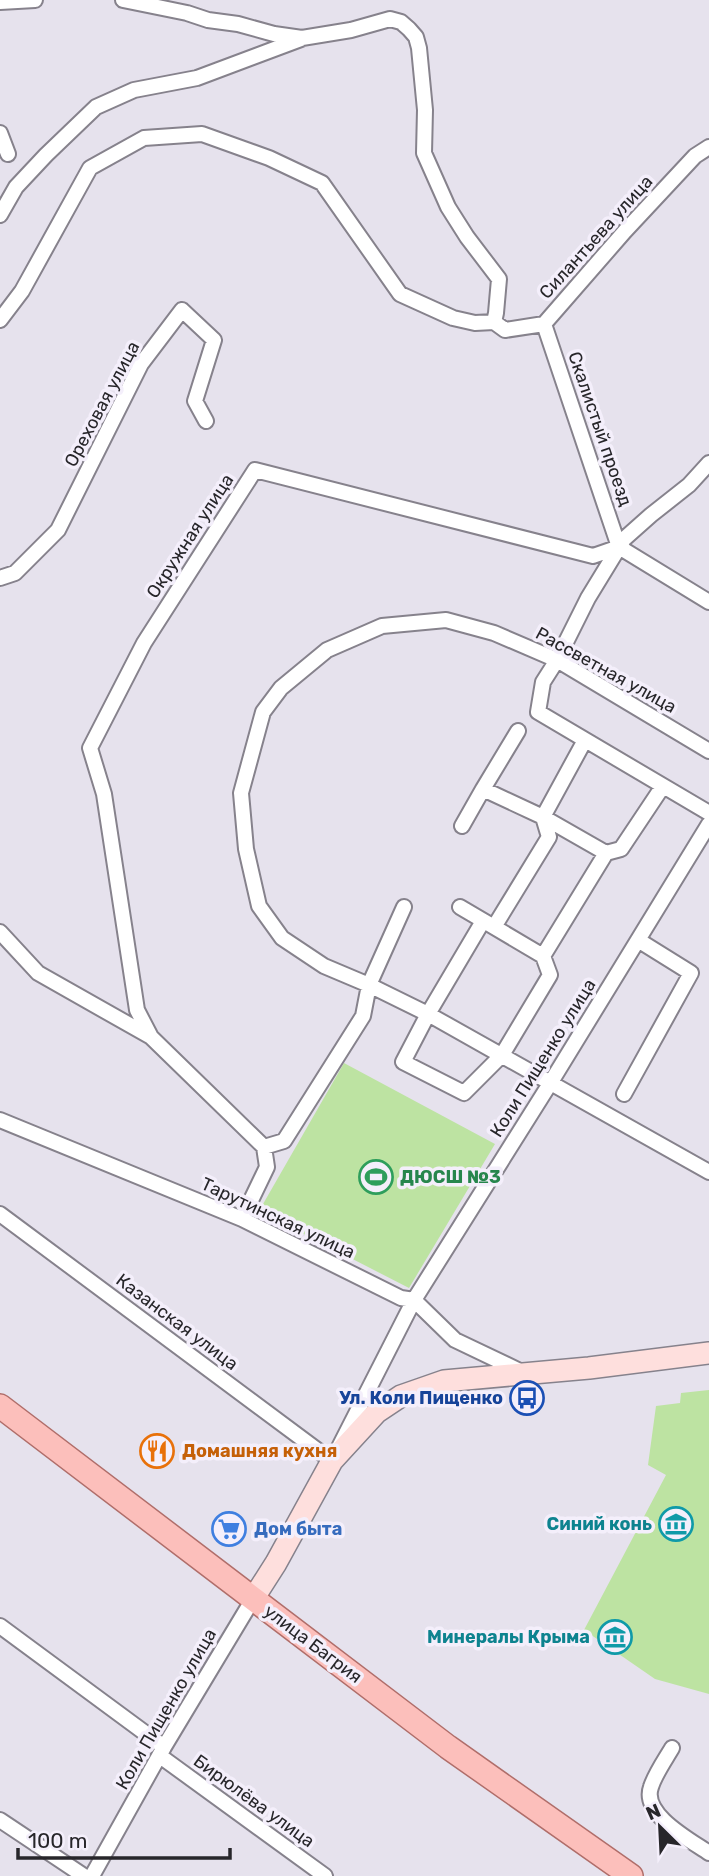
<svg xmlns="http://www.w3.org/2000/svg" width="709" height="1876" font-family="Rubik,sans-serif">
	<style>
		.green { fill: #bde3a2 }
		.lines { fill: none; stroke-linecap: round; stroke-linejoin: round }
		.minor-casing { stroke: #86828c; stroke-width: 18 }
		.secondary-casing { stroke: #86828c; stroke-width: 24 }
		.primary-casing { stroke: #b06e6a; stroke-width: 26 }
		.minor { stroke: #fff; stroke-width: 14 }
		.secondary { stroke: #fedfdd; stroke-width: 21 }
		.primary { stroke: #fcbfbb; stroke-width: 23 }
		.labels { text-anchor: middle; dominant-baseline: central; stroke-width: 7; stroke-linejoin: round; paint-order: stroke }
		.street-label { font-size: 18px; fill: #27262a; stroke: #f4effb }
		.leisure-label { font-size: 18px; font-weight: bold; fill: #27864d; stroke: #f4effb; text-anchor: start }
		.transit-label { font-size: 18px; font-weight: bold; fill: #164399; stroke: #f4effb; text-anchor: end }
		.food-label { font-size: 18px; font-weight: bold; fill: #c56008; stroke: #f4effb; text-anchor: start }
		.culture-label { font-size: 18px; font-weight: bold; fill: #0d838f; stroke: #f4effb; text-anchor: end }
		.shop-label { font-size: 18px; font-weight: bold; fill: #366cbe; stroke: #f4effb; text-anchor: start }
	</style>
	<rect width="100%" height="100%" fill="#e6e2ed"/>
	<!-- green -->
	<path class="green" d="M344,1063L495,1144L409,1288L259,1211Z
		M709,1390V1694L655,1679L584,1630L666,1475L648,1465L656,1406L680,1403L681,1393Z"/>
	<g class="lines">
		<!-- minor casing -->
		<g class="minor-casing">
			<path id="minor" d="M123,0L187,13L208,20L238,24L274,34L302,38L351,30L390,19L401,22L409,29L416,37L419,48L425,110L424,153L448,207L467,237L499,279L496,313L494,322
				M0,2L35,0
				M0,133L8,154
				M0,215L16,187L46,155L96,107L134,90L197,78L301,39
				M0,320L22,291L90,168L144,138L202,134L269,158L322,183L400,294L453,318L475,323L494,322L505,330L544,324L625,231L695,156L709,147
				M544,324L619,547
				M709,463L689,485L651,515L624,539L588,598L557,660L543,682L538,712L709,813
				M0,578L15,573L58,530L141,364L182,310L214,340L195,401L206,421
				M518,731L483,789L543,817L585,740
				M709,751L557,660L494,633L446,620L382,626L327,650L281,688L263,712L241,793L246,849L259,906L282,938L324,966L369,985L428,1014L709,1172
				M462,826L483,789
				M606,853L621,849L663,786
				M460,907L494,927L549,837L543,817
				M483,921L428,1014L403,1062L464,1093L502,1055L550,975L543,956L494,927
				M0,932L38,973L151,1037L264,1147L267,1167L242,1219
				M543,956L606,853L543,817
				M151,1037L137,1010L104,794L90,748L144,643L255,470L593,556L619,547L709,602
				M624,1094L691,973L638,940
				M0,1120L242,1219L401,1298L414,1300L455,1340L522,1372
				M264,1147L284,1141L363,1016L369,985L404,907
				M0,1214L332,1461L414,1300L551,1082L709,824
				M0,1626L164,1747
				M672,1748C665,1760 655,1774 651,1787C641,1814 690,1840 709,1853
				M160,1756L325,1876
				M0,1820L84,1876
				M92,1876L164,1747L253,1599"/>
		</g>
		<!-- secondary casing -->
		<g class="secondary-casing">
			<path id="secondary" d="M253,1599L276,1563L332,1461L377,1412L401,1396L444,1381L589,1368L709,1353"/>
		</g>
		<!-- primary casing -->
		<g class="primary-casing">
			<path id="primary" d="M0,1406L448,1747L631,1876"/>
		</g>
		<!-- minor -->
		<use href="#minor" class="minor"/>
		<!-- secondary -->
		<use href="#secondary" class="secondary"/>
		<!-- primary -->
		<use href="#primary" class="primary"/>
	</g>
	<!-- icons -->
	<defs>
		<g id="stadium-ring" transform="scale(1.75)"><circle r="9.5" fill="#f4effb" stroke="#2e9e5b" stroke-width="1.5"/><path d="M0-5a6.5 5 0 1 0 0 10a6.5 5 0 1 0 0-10ZM-3.5-1.8h7v3.6h-7Z" fill="#2e9e5b"/></g>
		<g id="bus-ring" transform="scale(1.75)"><circle r="9.5" fill="#f4effb" stroke="#1a4fb4" stroke-width="1.5"/><path d="M-5-6H5V4H4V6H2V4H-2V6H-4V4H-5ZM-3.5-4V0h7V-4ZM-3.5 1.2v1.5H-2V1.2ZM2 1.2v1.5H3.5V1.2Z" fill="#1a4fb4"/></g>
		<g id="restaurant-ring" transform="scale(1.75)"><circle r="9.5" fill="#f4effb" stroke="#e8710a" stroke-width="1.5"/><path d="M-5-6h1v4h1v-4h1v4h1v-4h1v5L-1.5 .5V6h-2V.5L-5-1ZM5-6V6H3V1.5H1.5Q1.5-4 5-6Z" fill="#e8710a"/></g>
		<g id="museum-ring" transform="scale(1.75)"><circle r="9.5" fill="#f4effb" stroke="#0f9aa8" stroke-width="1.5"/><path d="M0-6L6-3V-2H-6V-3ZM-5-1h2V3h-2ZM-1-1h2V3h-2ZM3-1h2V3H3ZM-6 4H6V6H-6Z" fill="#0f9aa8"/></g>
		<g id="supermarket-ring" transform="scale(1.75)"><circle r="9.5" fill="#f4effb" stroke="#3f7fe0" stroke-width="1.5"/><path d="M-6-5.5h2.5l.6 2H6L4.5 2H-2.5L-4.4-4H-6ZM-1.5 3.2a1.3 1.3 0 1 0 .1 0ZM3 3.2a1.3 1.3 0 1 0 .1 0Z" fill="#3f7fe0"/></g>
	</defs>
	<g fill-rule="evenodd">
		<use href="#stadium-ring" x="376" y="1177"/>
		<use href="#bus-ring" x="527" y="1398"/>
		<use href="#restaurant-ring" x="157" y="1451"/>
		<use href="#museum-ring" x="676" y="1524"/>
		<use href="#supermarket-ring" x="229" y="1529"/>
		<use href="#museum-ring" x="615" y="1637"/>
	</g>
	<g class="labels">
		<!-- street labels -->
		<g class="street-label">
			<text transform="translate(596 237) rotate(-48)">Силантьева улица</text>
			<text transform="translate(102 404) rotate(-62)">Ореховая улица</text>
			<text transform="translate(600 429) rotate(71)">Скалистый проезд</text>
			<text transform="translate(190 536) rotate(-57)">Окружная улица</text>
			<text transform="translate(606 670) rotate(29)">Рассветная улица</text>
			<text transform="translate(543 1058) rotate(-58)">Коли Пищенко улица</text>
			<text transform="translate(278 1218) rotate(25)">Тарутинская улица</text>
			<text transform="translate(177 1322) rotate(37)">Казанская улица</text>
			<text transform="translate(313 1644) rotate(37)">улица Багрия</text>
			<text transform="translate(166 1709) rotate(-60)">Коли Пищенко улица</text>
			<text transform="translate(254 1801) rotate(36)">Бирюлёва улица</text>
		</g>
		<!-- leisure labels -->
		<g class="leisure-label">
			<text x="400" y="1177">ДЮСШ №3</text>
		</g>
		<!-- transit labels -->
		<g class="transit-label">
			<text x="503" y="1398">Ул. Коли Пищенко</text>
		</g>
		<!-- food labels -->
		<g class="food-label">
			<text x="182" y="1451">Домашняя кухня</text>
		</g>
		<!-- culture labels -->
		<g class="culture-label">
			<text x="652" y="1524">Синий конь</text>
			<text x="590" y="1637">Минералы Крыма</text>
		</g>
		<!-- shop labels -->
		<g class="shop-label">
			<text x="254" y="1529">Дом быта</text>
		</g>
	</g>
	<!-- north arrow -->
	<g transform="translate(660 1827) rotate(336)" stroke="#f4effb" stroke-width="5" paint-order="stroke">
	<path d="M0-5L12 26L0 18L-12 26Z" fill="#27262a"/>
	<text y="-10" font-size="19" font-weight="bold" text-anchor="middle" fill="#27262a">N</text>
	</g>
	<!-- scale -->
	<path d="M18 1848v10h212v-10" fill="none" stroke="#27262a" stroke-width="3.5"/>
	<text x="28" y="1848" font-size="21" fill="#27262a" stroke="#f4effb" stroke-width="5" paint-order="stroke">100 m</text>
</svg>
